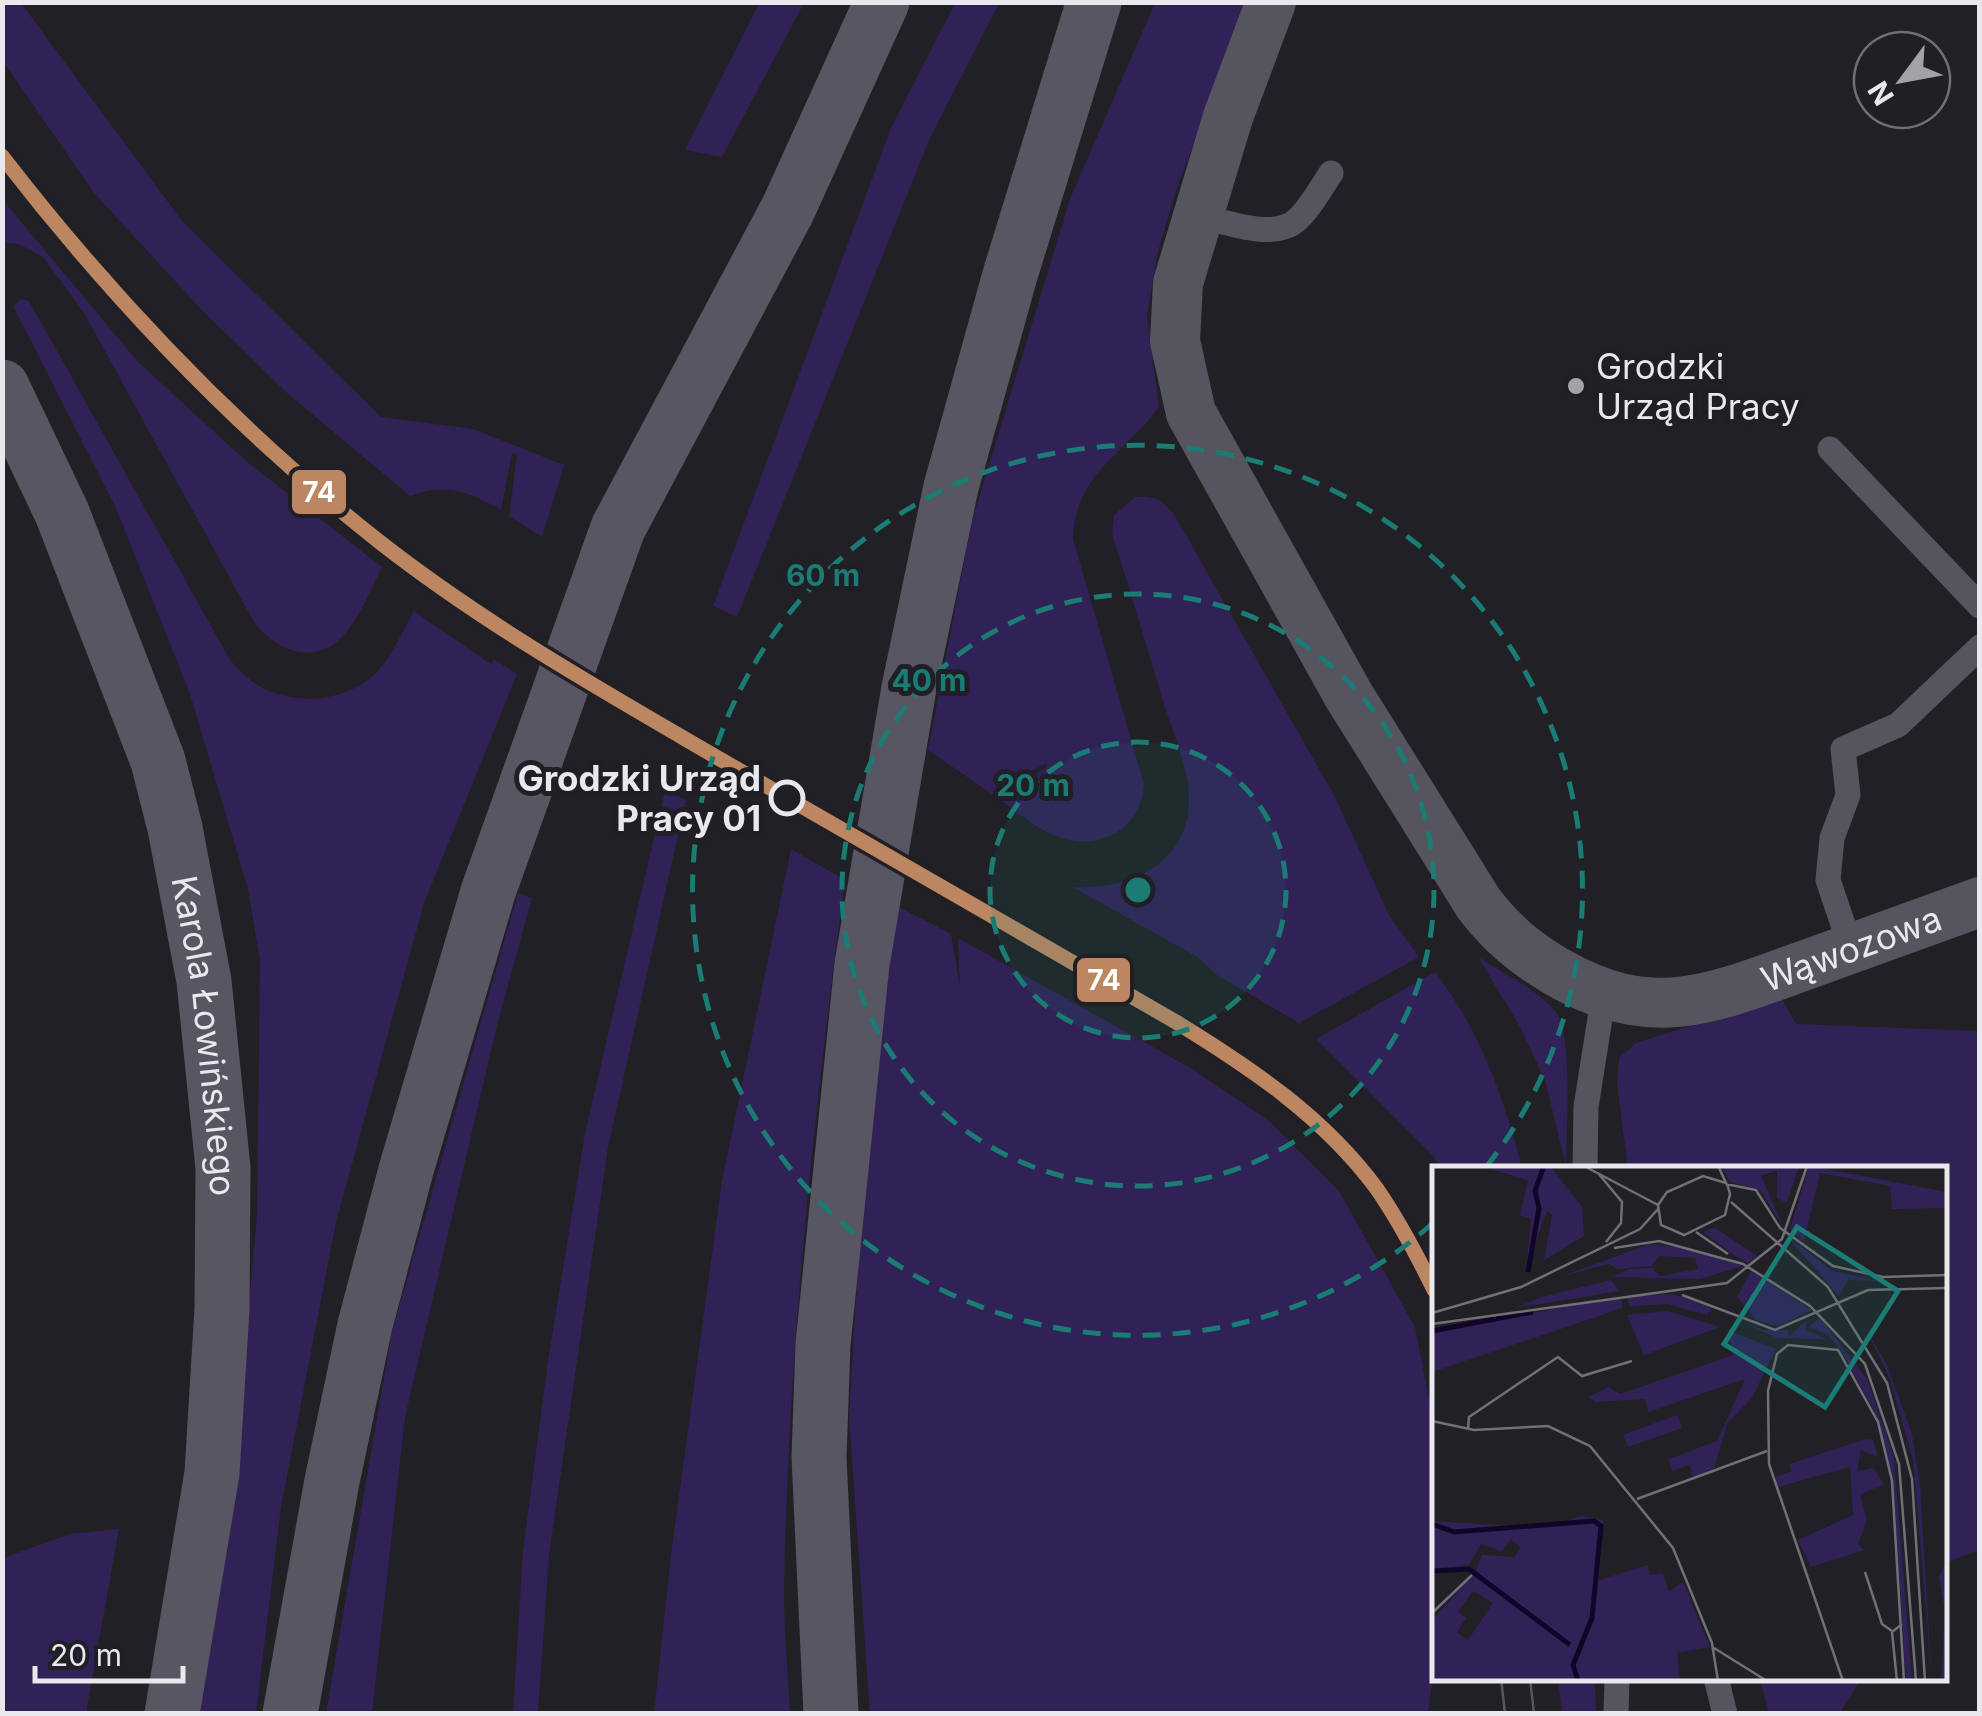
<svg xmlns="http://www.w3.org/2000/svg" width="1982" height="1716" font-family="Inter,sans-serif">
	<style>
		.green { fill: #302257 }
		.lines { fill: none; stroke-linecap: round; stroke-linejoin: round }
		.lane { stroke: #56545f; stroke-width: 25 }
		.street { stroke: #56545f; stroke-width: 50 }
		.secondary { stroke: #585662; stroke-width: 55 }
		.tram { stroke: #57565d; stroke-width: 2.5 }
		.tram-1-casing { stroke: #201f26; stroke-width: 22 }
		.tram-1 { stroke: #bb8660; stroke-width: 15 }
		.ring { fill: none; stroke: #1a7c74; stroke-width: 5; stroke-dasharray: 18 12 }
		.poi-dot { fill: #a2a2a7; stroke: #201f26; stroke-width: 4 }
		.stop-dot { fill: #201f26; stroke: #e8e8ed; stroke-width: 5 }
		.labels { text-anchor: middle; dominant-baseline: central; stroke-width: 10; stroke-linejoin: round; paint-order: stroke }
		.poi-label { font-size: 35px; fill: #e8e8ed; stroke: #201f26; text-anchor: start }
		.stop-label { font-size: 35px; font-weight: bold; fill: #e8e8ed; stroke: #201f26; text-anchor: end }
		.street-label { font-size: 35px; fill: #e8e8ed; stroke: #201f26 }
		.inset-river { fill: none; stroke: #100528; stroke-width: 5 }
		.inset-road { fill: none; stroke: #717075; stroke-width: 2.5 }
		.view { fill: #1a7c74; fill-opacity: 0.15; stroke: #1a7c74; stroke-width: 5 }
		.inset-edge { fill: none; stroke: #e8e8ed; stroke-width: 5 }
		.centre { fill: #1a7c74; stroke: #201f26; stroke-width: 5 }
		.ring-label { font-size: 30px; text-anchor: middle; font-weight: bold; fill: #1a7c74; stroke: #201f26; stroke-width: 10; stroke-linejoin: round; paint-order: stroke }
		.line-badge { stroke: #201f26; stroke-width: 4 }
		.badge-label { font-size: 28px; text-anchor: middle; font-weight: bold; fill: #fff }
	</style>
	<rect width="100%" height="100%" fill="#212025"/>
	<!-- green -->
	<path class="green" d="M2,3H21L182,221L381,417L473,429L564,465L542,537L509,516L517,454L512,453L501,510C471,492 444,482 410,496L286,392L200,308L94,193L3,61Z
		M759,3H804L722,157L685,150Z
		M955,3H999L930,138L737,617L713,606L891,128Z
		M1155,3H1250L1179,181L1157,255L1147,316L1159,407C1124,455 1075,473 1073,539L1144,784C1141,832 1095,854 1051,834C1033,826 1015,810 999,799L1047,767L1046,763L992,794L928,750L972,521L1070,199Z
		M2,199L138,362L246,461L382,567C372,587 362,612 348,630C320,667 279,654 254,622L84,313L43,257L19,244L3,243Z
		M21,299L29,301L230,660C237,667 245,676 253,682C289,707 345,704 377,672C392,656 403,630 414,611L492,665L494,659L517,674L424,903L336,1222L281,1507L256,1713H195L231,1512L257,1216L260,960L248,889L190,694L116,508L13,306Z
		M1135,497C1154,495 1165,501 1175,516L1334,795L1389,915L1419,957L1299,1023L1217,975L1199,958L1073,887C1128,890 1188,865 1189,801C1189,769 1174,735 1164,704C1147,647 1130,590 1112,534L1114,515Z
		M665,791L686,800L608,1147L549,1555L538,1713H513L523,1551L548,1361L585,1133Z
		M791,849L845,880C813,1116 788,1354 784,1592C784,1632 788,1673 790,1713H654L671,1555L722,1181Z
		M518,893L532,898L497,1025L405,1417L372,1713H326L392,1332Z
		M895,905L951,934L960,988L958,938L1194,1070L1270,1122L1339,1191L1415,1327L1434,1425V1667L1428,1713L870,1714L849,1417L863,1185Z
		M1478,957C1502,973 1536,988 1555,1011C1574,1035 1566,1132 1566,1166L1545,1080L1519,1025Z
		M1435,972C1480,1030 1504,1098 1522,1168H1440L1434,1157L1316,1039Z
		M1781,998L1796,1024L1979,1031V1550L1945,1563L1944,1168H1628L1617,1084L1619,1058L1636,1043Z
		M119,1529L86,1713H3V1558L70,1534Z
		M1558,1679H1595L1596,1713H1562Z
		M1760,1679V1678L1861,1679L1839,1714L1769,1713Z"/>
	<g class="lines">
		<!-- lane -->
		<path class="lane" d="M1196,215C1224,221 1274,242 1298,219C1311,207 1321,188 1331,173
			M1830,449L1980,606
			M1851,948L1828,880L1832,838L1848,795L1843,749L1898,725L1980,647
			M1585,1168L1586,1107L1604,993
			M1716,1678L1725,1714
			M1616,1714L1617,1678"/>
		<!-- street -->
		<path class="street" id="s1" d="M1271,2L1228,117L1178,283L1175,341L1191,413L1349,696L1479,904C1502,934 1526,954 1559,973C1656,1028 1718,996 1814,962C1869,942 1924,922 1980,902"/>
		<!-- secondary -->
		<g class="secondary">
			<path id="s2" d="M2,387L62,513L158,761L175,828L204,981L223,1168L222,1308L212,1473L172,1714"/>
			<path d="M290,1714L332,1481L365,1325L406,1170L488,892L618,528L788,209L882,2"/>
			<path d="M831,1714L819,1457L823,1344L862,964L909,688L951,487L1010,275L1094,2"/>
		</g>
		<!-- tram -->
		<path class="tram" d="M1501,1678L1505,1714
			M1530,1678L1534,1714"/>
		<!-- tram-1 casing -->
		<g class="tram-1-casing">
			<path id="tram-1" d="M2,156C114,301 237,430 381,543C486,625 603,691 718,758C870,847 1024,933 1176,1022C1251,1068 1324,1117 1377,1189C1399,1221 1417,1255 1434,1290"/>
		</g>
		<!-- tram-1 -->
		<use href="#tram-1" class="tram-1"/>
	</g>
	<!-- distance rings -->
	<circle cx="1138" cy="890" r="148" fill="#1a7c74" fill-opacity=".12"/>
	<g class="ring">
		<circle cx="1138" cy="890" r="148"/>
		<circle cx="1138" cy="890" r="296"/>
		<path d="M1433 1223A445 445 0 1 1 1486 1167"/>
	</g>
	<!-- markers -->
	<circle class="poi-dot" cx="1576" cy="386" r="10"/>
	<circle class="stop-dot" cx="787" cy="798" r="16"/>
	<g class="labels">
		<!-- poi labels -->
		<g class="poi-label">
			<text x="1596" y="366">Grodzki<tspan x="1596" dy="40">Urząd Pracy</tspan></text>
		</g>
		<!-- stop labels -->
		<g class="stop-label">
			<text x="761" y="778">Grodzki Urząd<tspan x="761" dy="40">Pracy 01</tspan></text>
		</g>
		<!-- street labels -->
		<g class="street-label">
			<text stroke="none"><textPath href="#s1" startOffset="1410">Wąwozowa</textPath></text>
			<text stroke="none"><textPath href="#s2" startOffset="685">Karola Łowińskiego</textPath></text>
		</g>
	</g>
	<!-- overview -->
	<g transform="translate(1432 1166)">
		<rect width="515" height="515" fill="#212025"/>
		<path d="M118,0L150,41L152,70L112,94L120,49L115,45L94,104L99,53L88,49L96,14L58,3ZM290,0H367L355,37L345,32V5L329,9L351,61L329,25L297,15ZM377,0L515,26V42L460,43L458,20L388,7L372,75L358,63ZM282,61L325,90L316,97L299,87L271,66ZM354,69L400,105L448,115L416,114L407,130ZM217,78L255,82L311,100L268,113L180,111L198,103L220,102L228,110L266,103L263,92L227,90L220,100L186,103L177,98L131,110ZM319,105L380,144L347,160L325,155L305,131ZM179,114L188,125L82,142L110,131ZM237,128L244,129L280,142L275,149L235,138L198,140L193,130ZM189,131L191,141L176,147L0,206V165ZM284,144L330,164H356L357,170L374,155V164L395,173L345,172ZM236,145L288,161L212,189L195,149ZM388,152L435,213L462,291L480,515H474L461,316L445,250L408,183L396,169L376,161ZM432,159L455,199L480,268L488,319L500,515L481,294L458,213ZM295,164L344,183L320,232L296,256L282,302L261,311L258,299L240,305L237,293L285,275L313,213L216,246L213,233L163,236L157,231L177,221L188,228L301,189ZM245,249L250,262L196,281L191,269ZM434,273L441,274L446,291L429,284L425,305L442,302L452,319L428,328L435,354L426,378L432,384L379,401L366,374L421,349L418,301L346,321L342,312L359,305L357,298ZM150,350L171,354L167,414L216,399L218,409L231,407L237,426L251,416L278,481L245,487L248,515H0V454L42,408L50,389L83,391L88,381L79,373L70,385L49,378L37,399L0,404V355L110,362ZM41,425L61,437L36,474L25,466L34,452L26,446ZM515,395V515H509L513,445L507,411Z" fill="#302257" fill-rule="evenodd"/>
		<path class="inset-river" d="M96,106L107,42L103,25L112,0M0,165L101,146M0,358L22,366L162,355L169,360L160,452L141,499L146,515M0,405L37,403L138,479"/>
		<path class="inset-road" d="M152,0L226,39M287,0L288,4L296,21L298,28L293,49L252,69L229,59L226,39L235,26L271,10L294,17M166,7L190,36L189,57L174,76M294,18L324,24L348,62L401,100L451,111L515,109M299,36L396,121L455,217L480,313L493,515M264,66L296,88M182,82L227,75L311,98L378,140L433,198L467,298L484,515M250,129L343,164L436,124L515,122M0,147L89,121L208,63L226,43M0,158L295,117L350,73L375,0M0,255L42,264L116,260L158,280L241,382L280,477L286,515M36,263L37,251L126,191L150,210L200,195M205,333L335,285M433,406L450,458L460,465M0,447L40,409M282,482L335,515M411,515L337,298L336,225L345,188L356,179L406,184L446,256L460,315L472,515M465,515L460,466L470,458"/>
		<path class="view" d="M365,61L466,125L393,241L292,178Z"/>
		<rect width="515" height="515" class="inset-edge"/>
	</g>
	<circle cx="1138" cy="890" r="15" class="centre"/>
	<g class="ring-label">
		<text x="823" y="586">60 m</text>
		<text x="929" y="691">40 m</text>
		<text x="1033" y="796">20 m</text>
	</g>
	<g class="line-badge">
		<rect x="290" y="468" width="58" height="48" rx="10" fill="#bb8660"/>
		<rect x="1075" y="956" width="57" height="48" rx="10" fill="#bb8660"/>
	</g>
	<g class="badge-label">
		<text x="319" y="502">74</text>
		<text x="1104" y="990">74</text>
	</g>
	<!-- border -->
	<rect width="1982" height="1716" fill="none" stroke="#e8e8ed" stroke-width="10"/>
	<!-- north arrow -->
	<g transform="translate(1902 80) rotate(238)"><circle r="48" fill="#201f26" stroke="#706f76" stroke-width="2.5"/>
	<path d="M0-8L18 38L0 25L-18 38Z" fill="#a2a2a7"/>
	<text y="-15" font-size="28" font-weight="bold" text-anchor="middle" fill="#e8e8ed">N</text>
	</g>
	<!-- scale -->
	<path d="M35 1666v15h148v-15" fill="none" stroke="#e8e8ed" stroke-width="5"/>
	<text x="50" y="1666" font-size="30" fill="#e8e8ed" stroke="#201f26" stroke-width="8" paint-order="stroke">20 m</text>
</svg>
